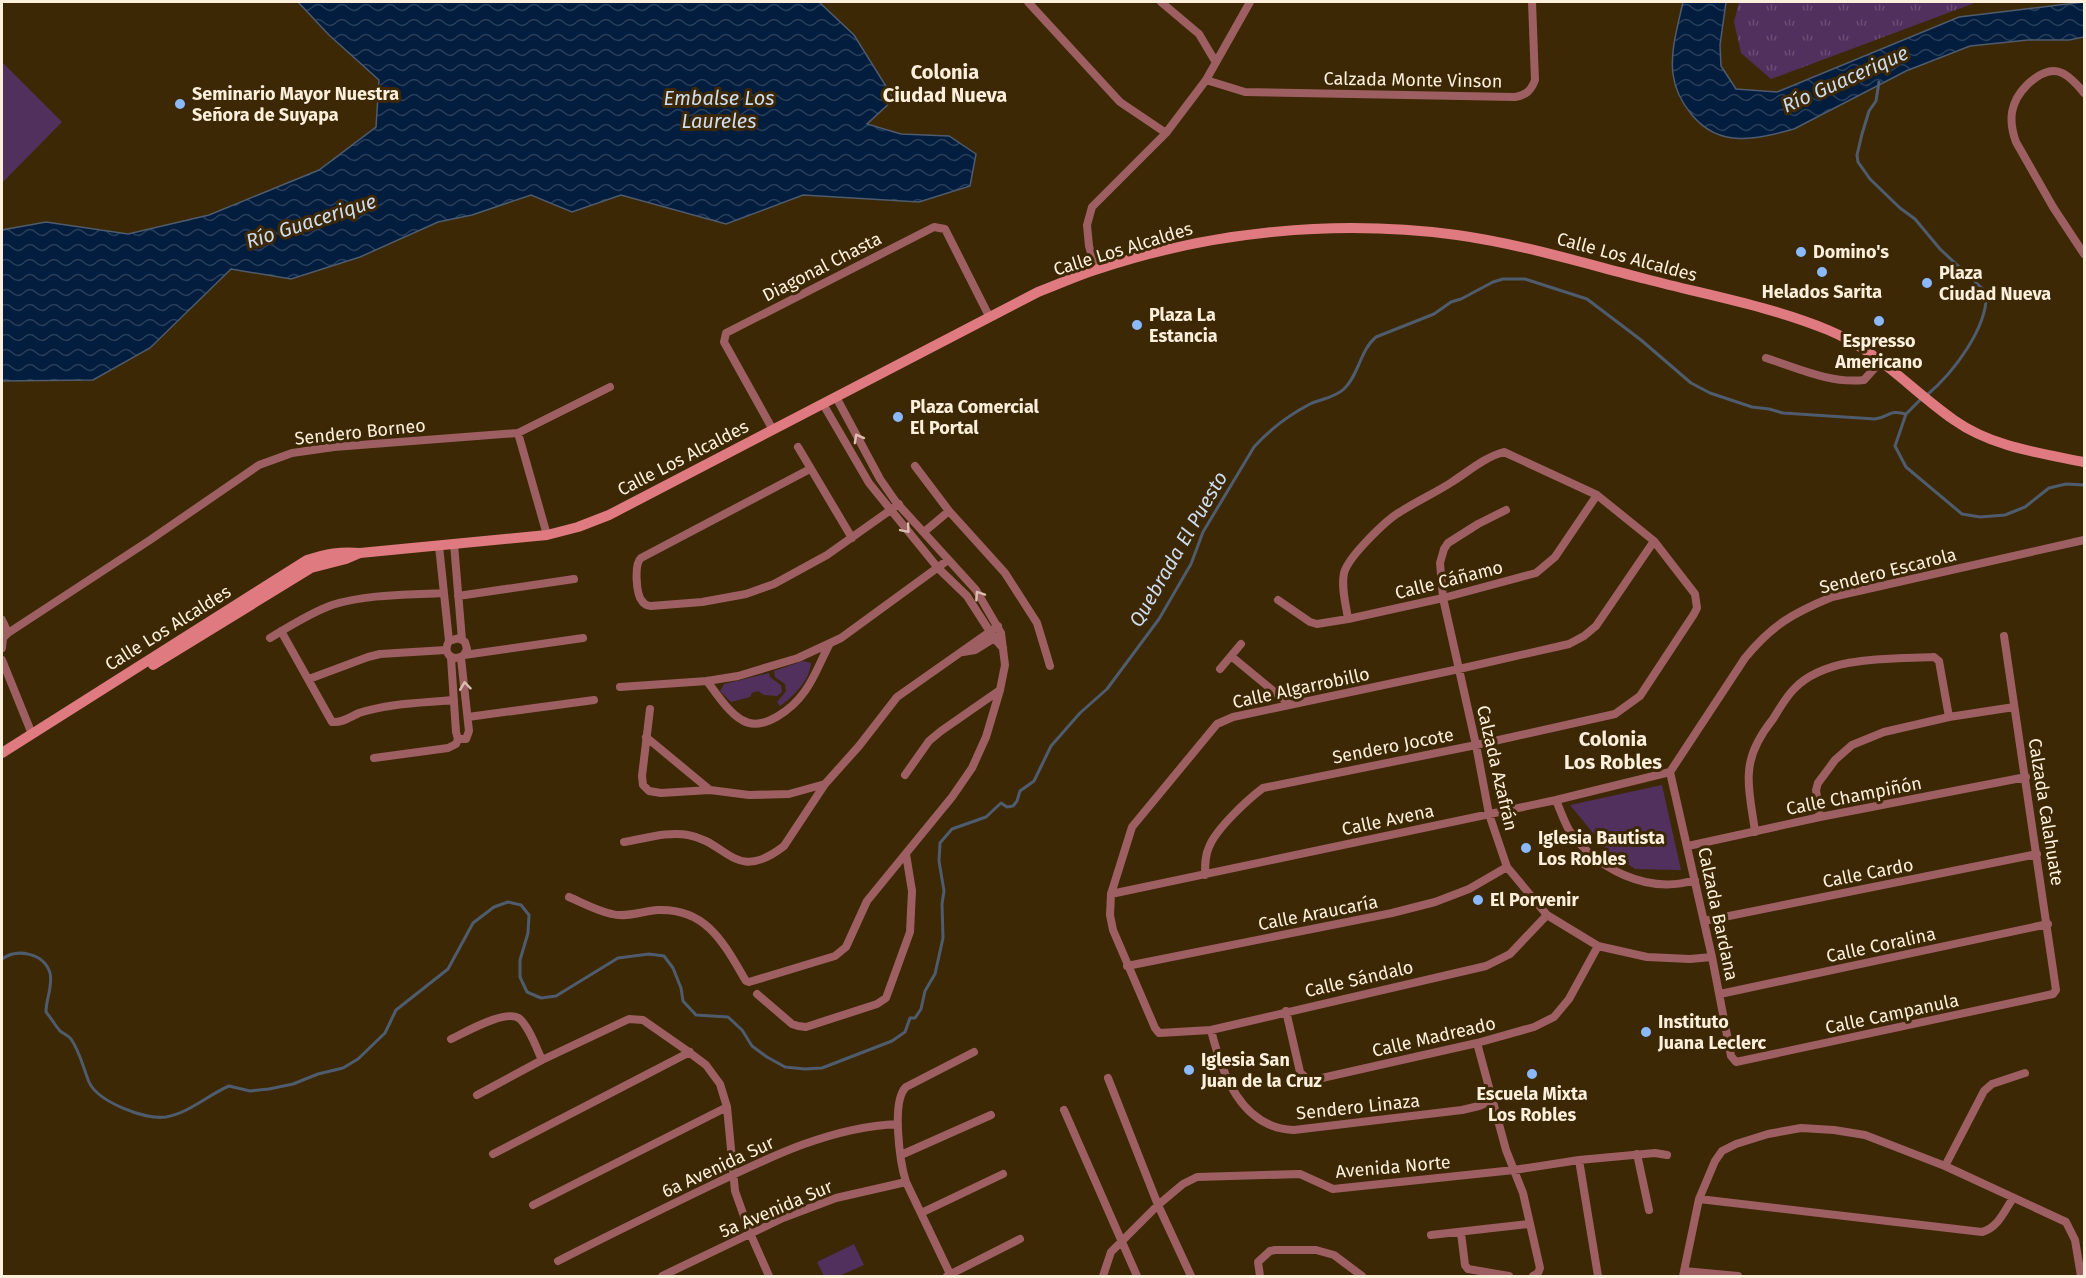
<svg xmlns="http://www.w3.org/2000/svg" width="2086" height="1278" font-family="'Fira Sans',sans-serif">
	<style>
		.grass { fill: url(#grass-tufts) }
		.green { fill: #51305d }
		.water { fill: url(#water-waves); stroke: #4e5c6e; stroke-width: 1.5 }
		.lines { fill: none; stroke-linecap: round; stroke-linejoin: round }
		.stream { stroke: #4e5c6e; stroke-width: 3 }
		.street { stroke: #9e5f62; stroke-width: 8 }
		.secondary { stroke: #de7a80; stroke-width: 10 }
		.oneway { stroke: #dbbdb1 }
		.poi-dot { fill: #8abafc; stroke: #3c2805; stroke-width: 2 }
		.labels { text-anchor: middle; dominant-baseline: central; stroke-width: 6; stroke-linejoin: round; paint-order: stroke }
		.street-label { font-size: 18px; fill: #fcefdc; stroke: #3c2805 }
		.poi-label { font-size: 18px; font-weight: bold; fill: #fcefdc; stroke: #3c2805; text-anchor: start }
		.neighbourhood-label { font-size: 20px; font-weight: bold; fill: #fcefdc; stroke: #3c2805 }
		.water-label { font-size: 20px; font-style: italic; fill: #cedcef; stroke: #3c2805 }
	</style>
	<defs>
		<pattern id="grass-tufts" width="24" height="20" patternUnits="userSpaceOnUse" patternTransform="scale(1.5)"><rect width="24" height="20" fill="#51305d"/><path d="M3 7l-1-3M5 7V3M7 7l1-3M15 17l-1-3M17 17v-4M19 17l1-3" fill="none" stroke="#6b4e74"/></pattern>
		<pattern id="water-waves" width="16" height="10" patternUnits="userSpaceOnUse" patternTransform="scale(1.5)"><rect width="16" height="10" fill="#031d3f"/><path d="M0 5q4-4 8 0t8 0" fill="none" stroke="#293e5a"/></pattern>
	</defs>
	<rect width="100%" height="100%" fill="#3c2805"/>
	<!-- grass -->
	<path class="grass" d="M1739,2H1977L1771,79L1741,53L1734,22Z"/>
	<!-- green -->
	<path class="green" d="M2,62L62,122L2,183Z
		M803,661L811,663C810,680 793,697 780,706L777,702L786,691L785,684L775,677L774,671Z
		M769,673L770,677L781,685L782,692L777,696L764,695L758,691L752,693L750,697L731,702L720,691L724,684Z
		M1662,785L1681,870L1635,869L1607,850L1570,805Z
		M854,1244L864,1265L839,1276H824L817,1262Z"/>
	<!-- water -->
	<path class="water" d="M298,2H819L854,35L894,99L867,124L901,134L949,136L976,154L970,186L919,202L803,195L726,224L621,195L572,212L531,195L472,215L438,222L360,257L291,279L231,269L150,348L93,380L2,381V230L46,222L128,234L209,215L319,170L376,127L379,80L329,35Z
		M1683,2H1726L1720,45L1721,66L1736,89L1777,92L1959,17L2084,2V37L2069,40H2028L1970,46L1906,71L1794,129C1757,139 1720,149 1692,115C1682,103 1675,91 1673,74C1670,51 1678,25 1683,2Z"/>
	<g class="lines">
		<!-- stream -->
		<path class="stream" d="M1879,82L1876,101L1869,111L1862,134L1857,155L1858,162L1870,179L1900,208L1915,219L1940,249L1986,292C1989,327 1952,374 1927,395
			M1921,399L1906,414L1895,446L1906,467L1962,514L1980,517L2005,515L2025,507L2049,488L2066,484L2084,485
			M2,959C17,948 44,953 50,973C53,986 46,999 46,1012C51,1018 55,1025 60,1031C64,1034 68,1035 71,1039C80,1052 83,1067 89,1082C98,1102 145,1120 166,1117C189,1113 208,1095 229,1086L250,1091L269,1089L293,1084L318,1074L343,1068L358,1059L385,1033L396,1010L448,969L473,923L494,907L508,902L521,905L529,915L528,933L520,960V977L527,992L541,998L556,996L618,958L649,954L664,956L673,968L681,988L683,1001L696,1015L728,1017L742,1030L752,1046L767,1057L785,1067L805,1069L822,1068L892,1041L905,1032L910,1018H915L921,1009L925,991L935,974L943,938L942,904L944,891L939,861L940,843L952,829L986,817L1001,803L1007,807L1013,806L1017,801L1020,791L1034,781L1051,746L1080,713L1107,689L1159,619L1191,564L1203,532L1254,447C1270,429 1289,415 1310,404C1321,399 1334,398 1344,389C1359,375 1360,350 1376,337L1434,314L1451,302L1461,299L1493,282L1503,279H1525L1587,299L1641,340L1691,383L1710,393L1752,407L1769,409L1783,413L1875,419C1890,417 1888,409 1906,414"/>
		<!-- street -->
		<path class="street" d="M1028,2L1120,102L1166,133
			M1161,2L1199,34L1215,61
			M1206,80L1245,92L1515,97C1526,95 1531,91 1535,80L1532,2
			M2084,93C2065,69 2051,62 2027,85C2010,102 2008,120 2016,142L2053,207L2084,254
			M1096,270L1089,246L1087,225L1092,207L1166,133L1206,80L1250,2
			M1766,358C1797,368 1831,384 1864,380L1881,361
			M823,404L869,483L938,568L967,596L994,638L1003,648
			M773,430L724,342L726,333L934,227L945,229L989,316
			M518,433L547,535
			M798,447L852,538
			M915,466L949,511L1005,573L1037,623L1050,666
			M810,469L641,558C634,564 636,594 642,601C645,605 646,605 651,606L702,602L746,594L774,584L827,555L899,504
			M1506,510L1478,524L1448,543L1444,549L1440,563L1443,598L1476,745L1489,814L1507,867L1547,915L1598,946L1647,957L1690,959L1712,957
			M924,532L949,511
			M454,544L462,640
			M439,546L449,641
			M458,596L574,579
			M1278,600L1310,622L1317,624L1348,619L1443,598L1536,573L1555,557L1597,495
			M2,620L8,633L3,638L2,648
			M281,631L332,722C342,723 350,717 359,713C389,703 422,703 454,700
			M8,633L150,540L259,465L292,453L334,447L518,433L610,387
			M270,638C290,626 310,613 332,605C367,594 407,595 444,593
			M963,652L975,650L996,637
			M464,655L467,649L465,642L459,638L449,641C442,653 452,663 464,655L583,638
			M1231,656L1289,704
			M451,658L456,732L458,739H466L469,731L461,658
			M2,660L32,734
			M1220,669L1241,644
			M309,679L368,657L380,654L446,650
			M707,681C716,693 729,713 742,720C763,733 793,708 805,691C815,677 821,660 829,645
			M620,687L707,681L738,676L798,658L841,638L948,560
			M650,709L642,776L643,785L649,791L661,793L710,790L749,795L789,794L825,784L859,746L897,697L998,626
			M468,717L594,700
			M646,737L710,790
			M374,758L448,748L456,744L458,739
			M1670,772L1712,957L1731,1056L1736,1062L2053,994L2056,990L2004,636
			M1670,772L1745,658C1772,625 1793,613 1832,597L2084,540
			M905,775L929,741L941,731L1000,690
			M1556,800C1560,810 1564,821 1569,830C1596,869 1648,895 1695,880
			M1820,817L1816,790L1818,783L1835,760L1852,745L1884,732L1949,717L2014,707
			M1755,832C1753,814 1747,790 1749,772C1750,752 1761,734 1773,719C1779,709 1786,697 1794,689C1826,655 1892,659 1934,657L1939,661L1949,717
			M624,842C644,839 668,831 688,835C728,842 735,884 784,846L825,784
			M1688,846L1820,817L2026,777
			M1205,875C1205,865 1205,855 1209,847C1216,829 1247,800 1263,788L1476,745L1615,714L1640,696L1694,614L1697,608L1695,594L1654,541L1597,495L1504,452C1485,457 1469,471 1452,482C1435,493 1417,501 1400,512C1386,520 1348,557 1344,573C1341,588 1346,605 1348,619
			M1111,894L1556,800L1670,772
			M569,897C583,903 597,911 612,914C626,918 643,911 658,910C707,908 724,944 746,981L749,982L835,956L846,947L867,901L952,797L972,768L986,737L1000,690L1005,665L1001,633L976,590L896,502L880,479L836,397
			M1547,915L1510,954L1486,966L1211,1030L1159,1033L1155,1028L1113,930L1110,915L1111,894L1132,827L1217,724L1233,717L1459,669L1569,644L1584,636L1596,626L1654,541
			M1704,921L2037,854
			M1127,966L1392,913L1435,902L1469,889L1507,867
			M757,994L792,1024L798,1026L806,1027L877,1004L886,998L910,932L912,891L906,854
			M1720,994L2048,924
			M1286,1011L1300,1072L1307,1079L1313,1080L1477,1043L1534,1027L1554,1017L1569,999L1598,946
			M1211,1030C1222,1074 1241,1128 1294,1130L1462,1110L1479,1106L1493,1100
			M451,1039C466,1032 507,1008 520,1019C530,1029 536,1047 542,1060
			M1477,1043L1506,1150L1523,1193L1540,1268L1538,1273L1533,1276
			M1108,1078L1158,1205L1191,1276
			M477,1095L542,1060L629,1019L643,1020L686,1050L706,1065L720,1084L727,1107L735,1191L750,1233L769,1276
			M1064,1110L1137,1276
			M493,1154L690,1052
			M1637,1154L1649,1210
			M901,1155L991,1115
			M1579,1160L1598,1276
			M1945,1166L1984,1091L1992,1084L2025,1073
			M1699,1199L1982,1232C1998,1228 2005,1210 2013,1198
			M533,1205L727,1107
			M921,1213L1003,1174
			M1461,1233L1465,1265L1468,1269L1509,1276
			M1431,1235L1529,1224
			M558,1261C603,1238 648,1216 693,1194C758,1163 825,1127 898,1124
			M1684,1271L1738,1276
			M662,1276L783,1218L836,1198L906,1182
			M947,1276L1020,1239
			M951,1276L906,1182C900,1163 891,1101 906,1087L974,1052
			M1103,1276L1111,1252L1158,1205L1183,1184L1197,1177L1300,1174L1333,1189L1514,1170L1579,1160L1655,1153L1667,1155
			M1260,1276L1258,1262L1270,1251L1275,1250H1316L1334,1255L1362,1276
			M1683,1276L1699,1199L1715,1161L1722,1151L1736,1144L1768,1134L1801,1128L1834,1130L1865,1135L1945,1166L2066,1222L2075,1240L2081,1276"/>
		<!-- secondary -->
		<path class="secondary" d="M153,665L311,568L346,559L360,553
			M2,753L307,560C326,554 341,551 360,553L547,535L578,527L609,515L1038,292C1057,285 1076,276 1095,270C1211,231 1336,219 1457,235C1521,244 1583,263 1646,279C1706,295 1770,306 1828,330C1877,350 1911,390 1954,420C1992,447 2040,453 2084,462"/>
	</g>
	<!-- one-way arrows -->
	<defs><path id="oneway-chevron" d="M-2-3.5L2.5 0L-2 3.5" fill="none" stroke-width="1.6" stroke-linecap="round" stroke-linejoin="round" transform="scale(1.5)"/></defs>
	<g class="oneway">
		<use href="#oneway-chevron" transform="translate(858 438) rotate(-119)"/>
		<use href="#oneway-chevron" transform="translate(906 529) rotate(50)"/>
		<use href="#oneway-chevron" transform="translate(979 595) rotate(-124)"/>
		<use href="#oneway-chevron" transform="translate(465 686) rotate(-97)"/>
	</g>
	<!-- markers -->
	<g class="poi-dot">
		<circle cx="180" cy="104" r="6"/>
		<circle cx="1801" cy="252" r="6"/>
		<circle cx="1822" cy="272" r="6"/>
		<circle cx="1927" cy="283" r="6"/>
		<circle cx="1879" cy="321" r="6"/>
		<circle cx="1137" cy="325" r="6"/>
		<circle cx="898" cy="417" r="6"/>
		<circle cx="1526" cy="848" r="6"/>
		<circle cx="1478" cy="900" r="6"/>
		<circle cx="1646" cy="1032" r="6"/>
		<circle cx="1189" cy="1070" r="6"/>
		<circle cx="1532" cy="1074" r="6"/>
	</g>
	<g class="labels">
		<!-- street labels -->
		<g class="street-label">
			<text transform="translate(1413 80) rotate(1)">Calzada Monte Vinson</text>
			<text transform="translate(1123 249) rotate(-17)">Calle Los Alcaldes</text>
			<text transform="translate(1627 257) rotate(15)">Calle Los Alcaldes</text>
			<text transform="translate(822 267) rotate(-27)">Diagonal Chasta</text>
			<text transform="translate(360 432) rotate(-6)">Sendero Borneo</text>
			<text transform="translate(683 458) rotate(-27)">Calle Los Alcaldes</text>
			<text transform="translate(1888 571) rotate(-14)">Sendero Escarola</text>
			<text transform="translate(1449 580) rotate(-14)">Calle Cáñamo</text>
			<text transform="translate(168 628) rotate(-32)">Calle Los Alcaldes</text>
			<text transform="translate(1301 688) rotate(-12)">Calle Algarrobillo</text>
			<text transform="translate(1393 746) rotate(-11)">Sendero Jocote</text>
			<text transform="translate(1497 768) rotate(77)">Calzada Azafrán</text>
			<text transform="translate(1854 796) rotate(-11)">Calle Champiñón</text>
			<text transform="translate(2046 812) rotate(81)">Calzada Calahuate</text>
			<text transform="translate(1388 820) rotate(-12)">Calle Avena</text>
			<text transform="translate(1868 873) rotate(-11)">Calle Cardo</text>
			<text transform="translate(1318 913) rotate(-11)">Calle Araucaría</text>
			<text transform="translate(1718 914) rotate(78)">Calzada Bardana</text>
			<text transform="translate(1881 945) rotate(-12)">Calle Coralina</text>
			<text transform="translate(1359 979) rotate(-13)">Calle Sándalo</text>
			<text transform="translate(1892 1014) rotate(-12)">Calle Campanula</text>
			<text transform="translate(1434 1037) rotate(-13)">Calle Madreado</text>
			<text transform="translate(1358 1107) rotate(-6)">Sendero Linaza</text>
			<text transform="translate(718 1167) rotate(-25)">6a Avenida Sur</text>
			<text transform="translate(1393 1167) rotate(-5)">Avenida Norte</text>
			<text transform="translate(776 1209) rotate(-23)">5a Avenida Sur</text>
		</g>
		<!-- poi labels -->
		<g class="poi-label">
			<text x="192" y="94">Seminario Mayor Nuestra<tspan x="192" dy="21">Señora de Suyapa</tspan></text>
			<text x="1813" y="252">Domino's</text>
			<text x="1939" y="273">Plaza<tspan x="1939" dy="21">Ciudad Nueva</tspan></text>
			<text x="1822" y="292" text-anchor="middle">Helados Sarita</text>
			<text x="1149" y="315">Plaza La<tspan x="1149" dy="21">Estancia</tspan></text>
			<text x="1879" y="341" text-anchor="middle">Espresso<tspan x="1879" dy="21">Americano</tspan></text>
			<text x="910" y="407">Plaza Comercial<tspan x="910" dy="21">El Portal</tspan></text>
			<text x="1538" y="838">Iglesia Bautista<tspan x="1538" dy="21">Los Robles</tspan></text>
			<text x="1490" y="900">El Porvenir</text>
			<text x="1658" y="1022">Instituto<tspan x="1658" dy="21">Juana Leclerc</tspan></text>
			<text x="1201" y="1060">Iglesia San<tspan x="1201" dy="21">Juan de la Cruz</tspan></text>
			<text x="1532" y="1094" text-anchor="middle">Escuela Mixta<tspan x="1532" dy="21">Los Robles</tspan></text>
		</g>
		<!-- neighbourhood labels -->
		<g class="neighbourhood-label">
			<text x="945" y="72">Colonia<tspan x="945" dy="23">Ciudad Nueva</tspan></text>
			<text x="1613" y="739">Colonia<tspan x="1613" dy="23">Los Robles</tspan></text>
		</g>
		<!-- water labels -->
		<g class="water-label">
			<text transform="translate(1845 79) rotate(-24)">Río Guacerique</text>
			<text x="719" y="98">Embalse Los<tspan x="719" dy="23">Laureles</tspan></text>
			<text transform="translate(311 221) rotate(-18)">Río Guacerique</text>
			<text transform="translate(1178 549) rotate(-60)">Quebrada El Puesto</text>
		</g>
	</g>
	<!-- border -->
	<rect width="2086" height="1278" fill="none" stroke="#fcefdc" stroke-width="6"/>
</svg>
